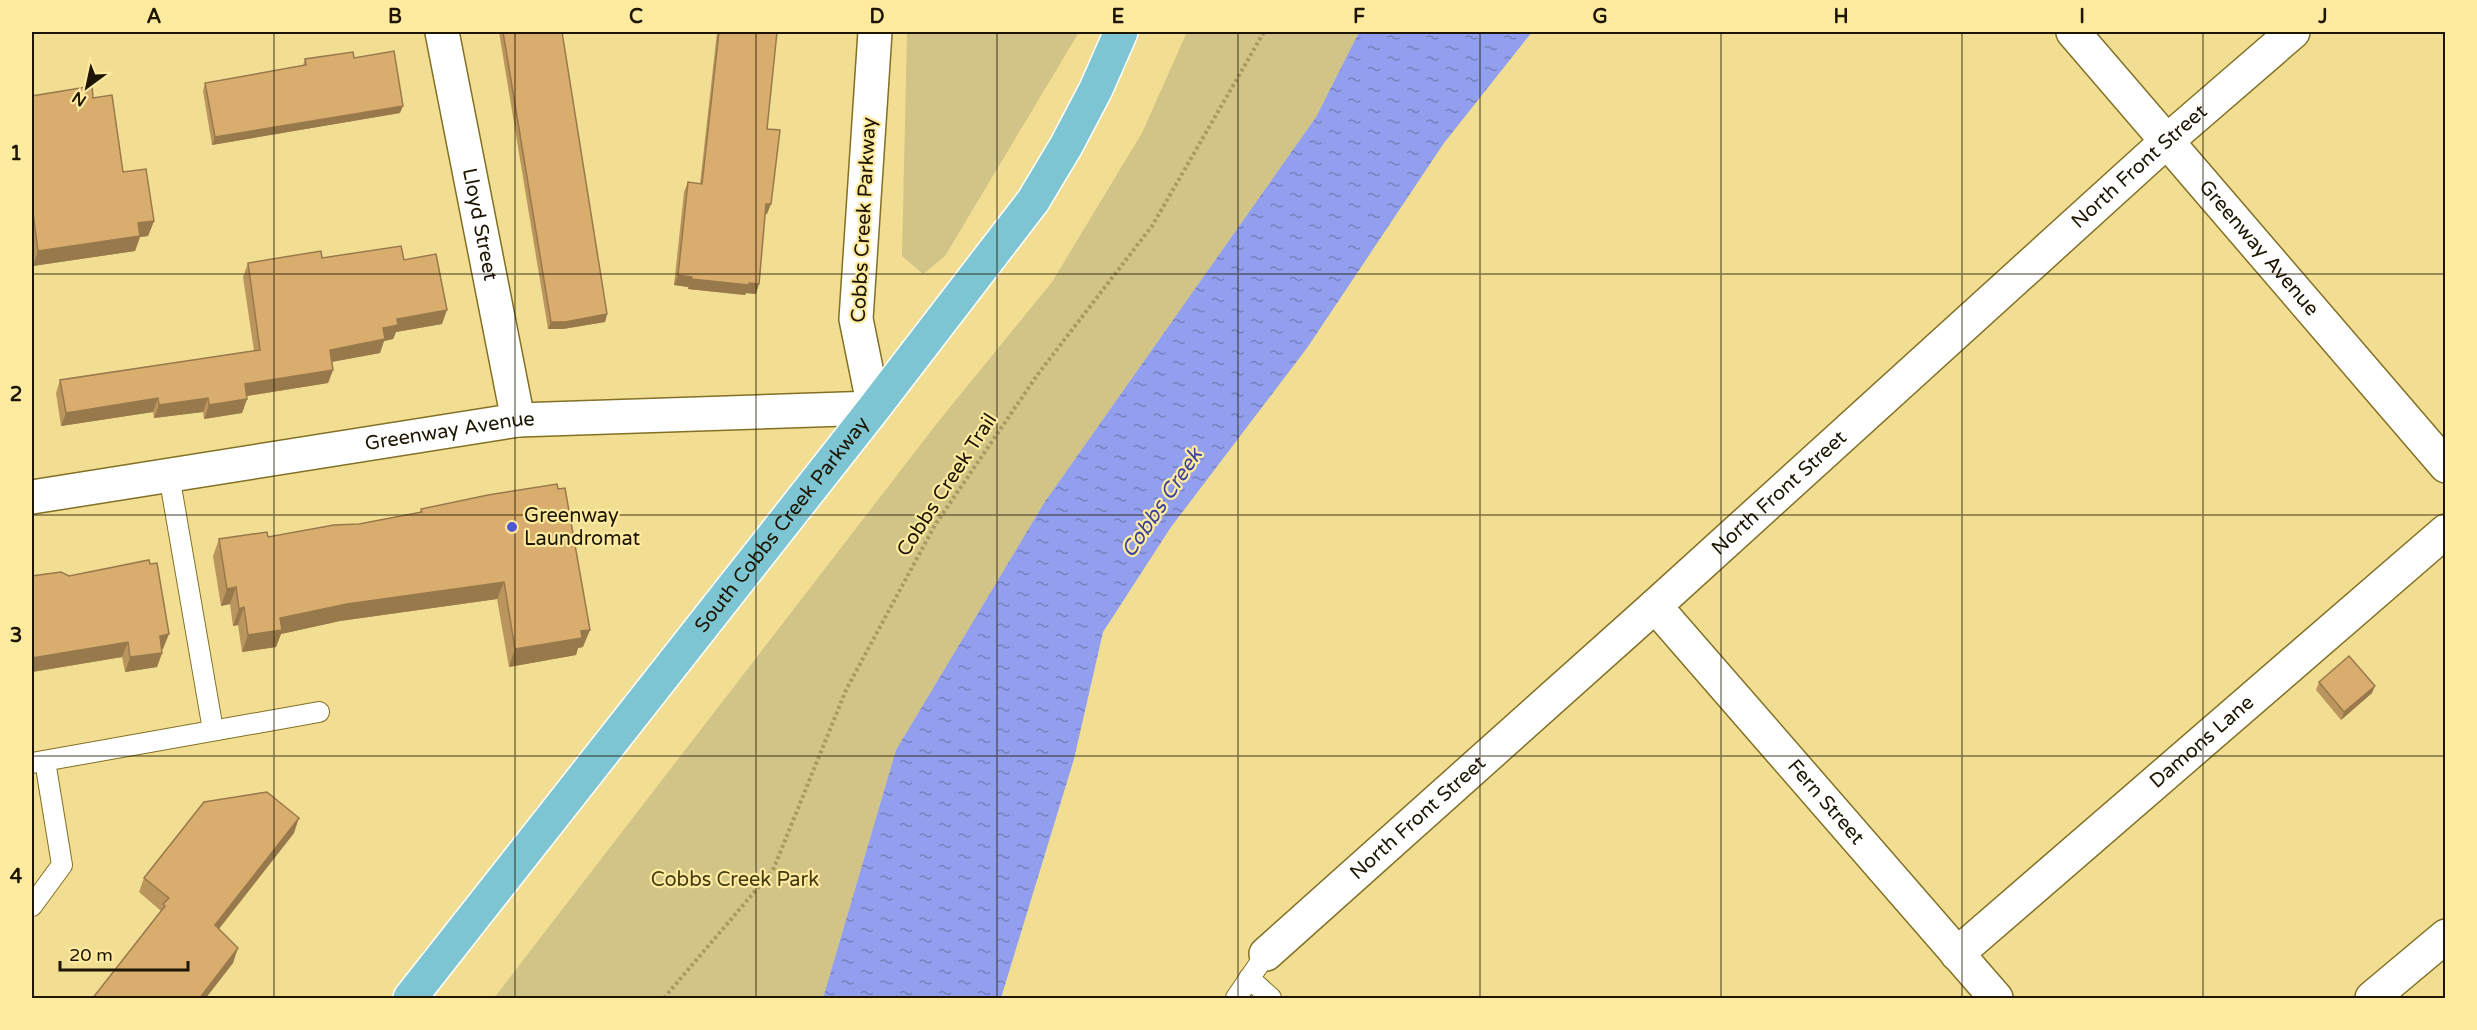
<svg xmlns="http://www.w3.org/2000/svg" width="2477" height="1030" font-family="'Varela Round',sans-serif">
	<style>
		.park { fill: #d2c386 }
		.water { fill: url(#water-ripples) }
		.lines { fill: none; stroke-linecap: round; stroke-linejoin: round }
		.service-casing { stroke: #827024; stroke-width: 22 }
		.minor-casing { stroke: #827024; stroke-width: 36 }
		.primary-casing { stroke: #fff; stroke-width: 36 }
		.path { stroke: #a99a61; stroke-width: 4; stroke-dasharray: 3 3; stroke-linecap: butt }
		.service { stroke: #fff; stroke-width: 20 }
		.minor { stroke: #fff; stroke-width: 33 }
		.primary { stroke: #7dc5d3; stroke-width: 33 }
		.wall { fill: #bb955e }
		.shaded-wall { fill: #98794c }
		.building { fill: #d9ad6d; stroke: #98794c; stroke-width: 1.5 }
		.grid { fill: none; stroke: #1d1500; stroke-width: 1.5; stroke-opacity: 0.55 }
		.poi-dot { fill: #5259d0; stroke: #ffeba0; stroke-width: 2 }
		.labels { text-anchor: middle; dominant-baseline: central; stroke-width: 4.5; stroke-linejoin: round; paint-order: stroke }
		.street-label { font-size: 20px; fill: #1d1500; stroke: #ffeba0 }
		.poi-label { font-size: 20px; fill: #1d1500; stroke: #ffeba0; text-anchor: start }
		.park-label { font-size: 20px; fill: #443a12; stroke: #ffeba0 }
		.water-label { font-size: 21px; font-style: italic; fill: #3b419c; stroke: #ffeba0 }
		.neatline { fill: none; stroke: #1d1500; stroke-width: 2 }
		.grid-label { font-size: 20px; text-anchor: middle; font-weight: bold; fill: #1d1500 }
	</style>
	<defs>
		<pattern id="water-ripples" width="26" height="14" patternUnits="userSpaceOnUse" patternTransform="scale(1.5)"><rect width="26" height="14" fill="#919fee"/><path d="M2 4q2-2 4 0t4 0M15 11q2-2 4 0t4 0" fill="none" stroke="#7680be"/></pattern>
	</defs>
	<rect width="100%" height="100%" fill="#f1de93"/>
	<!-- park -->
	<path class="park" d="M907,32H1079L945,256L923,274L902,256Z
		M1187,32H1359L1316,117L1044,503L896,750L823,998H494L938,422L1052,282L1142,133Z"/>
	<!-- water -->
	<path class="water" d="M1359,32H1532L1444,143L1307,348L1171,527L1103,632L1074,759L1001,998H823L896,750L1044,503L1316,117Z"/>
	<g class="lines">
		<!-- service casing -->
		<g class="service-casing">
			<path id="service" d="M169,475L213,730
				M32,763L319,712
				M32,906L62,865L45,761
				M1249,978L1271,998
				M1236,998L1266,954"/>
		</g>
		<!-- minor casing -->
		<g class="minor-casing">
			<g id="minor">
				<path id="s1" d="M442,32L518,420"/>
				<path id="s2" d="M2073,32L2446,466"/>
				<path id="s3" d="M32,497L518,420L874,408L856,319L875,32"/>
				<path id="s4" d="M1655,606L1996,998"/>
				<path id="s5" d="M1266,954L1655,606L2167,141L2293,32"/>
				<path id="s6" d="M1957,954L2446,531"/>
				<path d="M2372,998L2446,936"/>
			</g>
		</g>
		<!-- primary casing -->
		<g class="primary-casing">
			<g id="primary">
				<path id="s7" d="M410,998L874,408L1033,201L1066,146L1096,89L1121,32"/>
			</g>
		</g>
		<!-- path -->
		<path class="path" d="M664,998L773,870L846,690L935,525L1038,374L1152,226L1264,32"/>
		<!-- service -->
		<use href="#service" class="service"/>
		<!-- minor -->
		<use href="#minor" class="minor"/>
		<!-- primary -->
		<use href="#primary" class="primary"/>
	</g>
	<!-- wall -->
	<path class="wall" d="M499,32H562L607,314L605,322L563,329H548Z
		M717,32H777L767,129V214H765L756,294L746,293L745,295L688,289V287L674,285L684,192L688,182L700,184Z
		M354,58L400,113L212,145L203,91L205,83L303,65L305,59Z
		M32,96L93,98L123,172L154,221L148,236L140,237L135,251L33,266L32,259Z
		M322,258L404,260L442,324L396,332L393,339L384,341L380,353L332,362L333,370L328,383L247,396V399L242,413L204,419L203,412L154,418L153,412L61,426L56,393L60,380L254,351L243,277L248,263Z
		M421,509L583,647L578,648L576,655L509,667L497,599L340,621L281,634L276,647L242,652L238,625L233,626L230,604L221,606L213,556L219,539L268,537L359,524L420,512Z
		M32,576L163,649H161L162,653L157,667L125,672L122,657L32,672Z
		M2319,682L2372,693L2341,720L2316,690Z
		M294,833L219,929L233,963L205,999H92L161,911L139,892L144,878Z"/>
	<!-- shaded-wall -->
	<path class="shaded-wall" d="M403,106L400,113L212,145L215,137Z
		M766,204H771L767,214H763Z
		M154,221L148,236L140,237L135,251L33,266L38,251L138,223Z
		M678,275L692,277L688,287L674,285Z
		M691,279L749,283L759,284L756,294L746,293L745,295L688,289Z
		M447,310L442,324L396,332L393,339L384,341L380,353L325,363L330,350L383,328L397,319Z
		M607,314L605,322L563,329H548L551,322Z
		M333,370L328,383L240,397L245,384Z
		M158,398L153,412L61,426L66,413Z
		M208,398L203,412L154,418L159,405Z
		M247,399L242,413L204,419L209,405Z
		M504,582L497,599L340,621L281,634L276,647L242,652L248,635L280,618L347,604Z
		M236,587L230,604L221,606L227,589Z
		M244,607L238,625L233,626L239,609Z
		M590,630L583,647L578,648L576,655L509,667L515,649L581,631Z
		M169,634L163,649L154,651L160,636Z
		M128,642L122,657L32,672V658Z
		M162,653L157,667L125,672L130,657Z
		M2375,686L2372,693L2341,720L2344,712Z
		M299,818L294,833L210,940L215,925Z
		M238,948L233,963L205,999H199Z"/>
	<!-- building -->
	<path class="building" d="M503,32H562L607,314L565,322H551Z
		M719,32H777L767,129L780,130L771,204H766L759,284L749,283V285L691,279L692,277L678,275L688,182L702,184Z
		M394,51L403,106L215,137L205,83L306,65L305,59L353,52L354,58Z
		M92,86L93,98L112,95L123,172L146,169L154,221L138,223L140,236L38,251L32,205V96Z
		M401,246L404,260L436,254L447,310L397,319L398,325L383,328L385,339L330,350L333,370L245,384L247,399L209,405L208,398L159,405L158,398L66,413L60,380L260,350L248,263L321,251L322,258Z
		M557,484L558,489L565,488L590,630L581,631L582,638L515,649L504,582L347,604L280,618L282,630L248,635L244,607L239,609L236,587L227,589L219,539L267,532L268,537L334,525L359,524L422,512L421,509L488,495Z
		M149,560L150,564L157,563L169,634L160,636L162,653L130,657L128,642L32,658V576L61,572L69,576Z
		M2349,656L2375,686L2344,712L2319,682Z
		M267,792L299,818L215,925L238,948L199,999H92L165,906L163,904L169,898L144,878L204,802Z"/>
	<!-- grid -->
	<path class="grid" d="M274,32V998M515,32V998M756,32V998M997,32V998M1238,32V998M1480,32V998M1721,32V998M1962,32V998M2203,32V998M32,274H2446M32,515H2446M32,756H2446"/>
	<!-- markers -->
	<circle class="poi-dot" cx="512" cy="527" r="6"/>
	<g class="labels">
		<!-- street labels -->
		<g class="street-label">
			<text stroke="none"><textPath href="#s5" startOffset="1176">North Front Street</textPath></text>
			<text transform="translate(864 220) rotate(-87)">Cobbs Creek Parkway</text>
			<text stroke="none"><textPath href="#s1" startOffset="196">Lloyd Street</textPath></text>
			<text stroke="none"><textPath href="#s2" startOffset="285">Greenway Avenue</textPath></text>
			<text stroke="none"><textPath href="#s3" startOffset="423">Greenway Avenue</textPath></text>
			<text transform="translate(947 485) rotate(-57)">Cobbs Creek Trail</text>
			<text stroke="none"><textPath href="#s5" startOffset="690">North Front Street</textPath></text>
			<text stroke="none"><textPath href="#s7" startOffset="602">South Cobbs Creek Parkway</textPath></text>
			<text stroke="none"><textPath href="#s6" startOffset="324">Damons Lane</textPath></text>
			<text stroke="none"><textPath href="#s4" startOffset="260">Fern Street</textPath></text>
			<text stroke="none"><textPath href="#s5" startOffset="204">North Front Street</textPath></text>
		</g>
		<!-- poi labels -->
		<g class="poi-label">
			<text x="524" y="516">Greenway<tspan x="524" dy="23">Laundromat</tspan></text>
		</g>
		<!-- park labels -->
		<g class="park-label">
			<text x="735" y="880">Cobbs Creek Park</text>
		</g>
		<!-- water labels -->
		<g class="water-label">
			<text transform="translate(1162 503) rotate(-56)">Cobbs Creek</text>
		</g>
	</g>
	<!-- border -->
	<rect width="2477" height="1030" fill="none" stroke="#ffeba0" stroke-width="66"/>
	<!-- north arrow -->
	<g transform="translate(87 87) rotate(213)" stroke="#ffeba0" stroke-width="4.5" paint-order="stroke">
	<path d="M0-4.5L10 22L0 15L-10 22Z" fill="#1d1500"/>
	<text y="-9" font-size="16" font-weight="bold" text-anchor="middle" fill="#1d1500">N</text>
	</g>
	<!-- scale -->
	<path d="M60 961v9h128v-9" fill="none" stroke="#1d1500" stroke-width="3"/>
	<text x="69" y="961" font-size="18" fill="#1d1500" stroke="#ffeba0" stroke-width="4.5" paint-order="stroke">20 m</text>
	<rect x="33" y="33" width="2411" height="964" class="neatline"/>
	<g class="grid-label">
		<text x="154" y="23">A</text>
		<text x="395" y="23">B</text>
		<text x="636" y="23">C</text>
		<text x="877" y="23">D</text>
		<text x="1118" y="23">E</text>
		<text x="1359" y="23">F</text>
		<text x="1600" y="23">G</text>
		<text x="1841" y="23">H</text>
		<text x="2082" y="23">I</text>
		<text x="2323" y="23">J</text>
		<text x="16" y="160">1</text>
		<text x="16" y="401">2</text>
		<text x="16" y="642">3</text>
		<text x="16" y="883">4</text>
	</g>
</svg>
